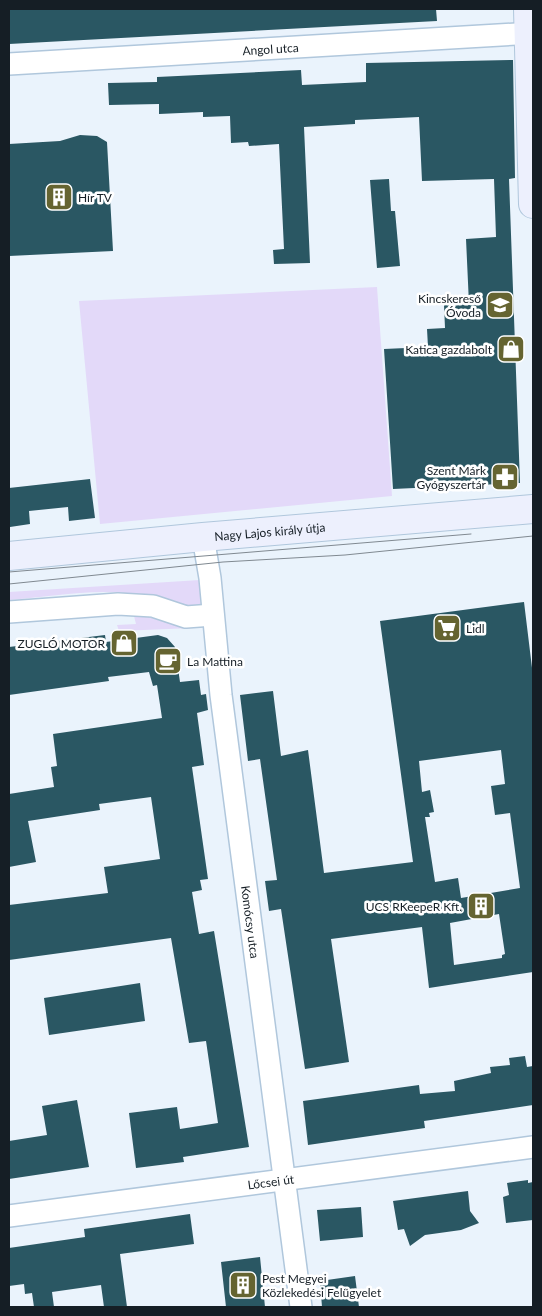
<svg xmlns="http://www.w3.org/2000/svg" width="542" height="1316" font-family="Lato,sans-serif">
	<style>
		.green { fill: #e3d9f9 }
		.building { fill: #2a5763; fill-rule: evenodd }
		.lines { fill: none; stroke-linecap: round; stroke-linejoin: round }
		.street-casing { stroke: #b0c7dc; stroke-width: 24 }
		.secondary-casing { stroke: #b0c7dc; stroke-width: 30 }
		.street { stroke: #fff; stroke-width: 21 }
		.secondary { stroke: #edf0fd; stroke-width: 28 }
		.tram { stroke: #808991; stroke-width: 1 }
		.labels { text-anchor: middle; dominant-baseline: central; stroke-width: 5; stroke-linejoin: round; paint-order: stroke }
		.street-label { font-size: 12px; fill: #151e25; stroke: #fff }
		.poi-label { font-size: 12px; fill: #151e25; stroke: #fff; text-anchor: end }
	</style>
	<rect width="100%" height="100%" fill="#eaf3fc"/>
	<!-- green -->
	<path class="green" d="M377,287L392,496L100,524L79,301Z
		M200,580L201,607L194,612C176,605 159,598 139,595C97,587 51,597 9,600V592Z
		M133,612L161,621L193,625V628L119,631L117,625L136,624Z"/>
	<!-- building -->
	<path class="building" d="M9,9H436L437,21L9,44Z
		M513,60L515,178L509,179L520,483L393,489L384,349L428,347L427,329L445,328L444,305L469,304L466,239L496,237L494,179L422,181L419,117L355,120V124L304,127L310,263L274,264L273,250L284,249L279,144L249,146L248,142L231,143L230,116L203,117V112L159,114V104L109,105L108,83L157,82V77L301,70L302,85L366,82V63Z
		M80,135L97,136L107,142L113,251L9,256V144L60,141Z
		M389,179L391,211H395L400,266L377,268L370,180Z
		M90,479L95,518L69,521L68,507L29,511L30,524L10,527L9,488Z
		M524,602L533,676V972L429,988L422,927L331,939L349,1062L305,1069L281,909L269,911L265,881L277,880L260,759L248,761L240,695L273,691L281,756L308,750L324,873L413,862L380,621ZM501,750L505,784L491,786L495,815L510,813L520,888L461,898L458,878L435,882L425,817H430L429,813L434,812L430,790L422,792L419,761ZM499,914L505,954L502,955V958L454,965L450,923Z
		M105,635L106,642L158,635L167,638L175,647L180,682L199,680L201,695L206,694L208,710L197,713L204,765L192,767L208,879L200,880L202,890L192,892L199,934L214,931L249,1147L183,1157L184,1162L136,1168L129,1113L177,1107L180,1129L218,1123L206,1041L189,1043L171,938L9,960V905L108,893L104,867L160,859L151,797L99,804L100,810L28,821L36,862L9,867V794L54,787L51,767L57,766L53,734L162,718L157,685L153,686L149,672L108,677L109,681L9,695V647Z
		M140,983L145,1021L49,1035L44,998Z
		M525,1056L527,1067L533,1066V1105L424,1121L425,1128L308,1145L303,1101L419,1085L420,1094L455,1091L454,1081L491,1073L490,1067L510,1065L509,1058Z
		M77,1100L89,1167L9,1179V1141L47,1135L42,1106Z
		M528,1180V1183L533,1182V1220L506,1223L503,1197L509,1195L507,1183Z
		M468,1191L470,1211L479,1223L461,1230L425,1235L410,1246L404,1229L398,1230L393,1201Z
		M361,1207L363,1237L320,1241L317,1210Z
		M190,1214L194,1244L120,1254L127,1307H104L101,1285L52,1292L54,1307H34L32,1293L25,1294L24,1284L9,1286V1248L85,1237L84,1229Z
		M260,1257L265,1307H226L221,1262Z
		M355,1276L359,1307H322L320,1281Z"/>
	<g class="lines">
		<!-- street casing -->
		<g class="street-casing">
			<g id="street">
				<path id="s1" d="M9,64L533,33"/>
				<path id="s2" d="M203,537L210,578L221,695L301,1307"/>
				<path d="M9,612L118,604L153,606L186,617L213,615"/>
				<path id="s3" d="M9,1216L533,1147"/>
			</g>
		</g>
		<!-- secondary casing -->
		<g class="secondary-casing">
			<g id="secondary">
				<path d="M528,9L533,204"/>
				<path id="s4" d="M9,556L203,537L533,509"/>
			</g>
		</g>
		<!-- street -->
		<use href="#street" class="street"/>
		<!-- secondary -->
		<use href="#secondary" class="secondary"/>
		<!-- tram -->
		<path class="tram" d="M9,572L471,534
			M9,584L223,562L345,555L533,536"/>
	</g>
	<!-- icons -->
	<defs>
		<g id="building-square" transform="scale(1.4375)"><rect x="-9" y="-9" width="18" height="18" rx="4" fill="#656431" stroke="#fff"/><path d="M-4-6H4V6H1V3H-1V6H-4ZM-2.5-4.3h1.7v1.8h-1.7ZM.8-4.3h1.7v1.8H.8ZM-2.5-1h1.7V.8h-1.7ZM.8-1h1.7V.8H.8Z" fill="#fff"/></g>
		<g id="school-square" transform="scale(1.4375)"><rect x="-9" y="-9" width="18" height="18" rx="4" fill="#656431" stroke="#fff"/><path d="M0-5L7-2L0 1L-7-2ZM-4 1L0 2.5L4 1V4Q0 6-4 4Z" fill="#fff"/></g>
		<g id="shop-square" transform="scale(1.4375)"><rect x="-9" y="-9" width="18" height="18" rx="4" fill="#656431" stroke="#fff"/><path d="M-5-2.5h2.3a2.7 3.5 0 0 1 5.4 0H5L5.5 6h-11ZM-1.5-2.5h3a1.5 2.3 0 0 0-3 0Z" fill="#fff"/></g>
		<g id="pharmacy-square" transform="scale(1.4375)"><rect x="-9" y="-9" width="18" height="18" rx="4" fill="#656431" stroke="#fff"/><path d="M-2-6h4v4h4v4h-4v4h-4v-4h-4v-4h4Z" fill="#fff"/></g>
		<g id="supermarket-square" transform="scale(1.4375)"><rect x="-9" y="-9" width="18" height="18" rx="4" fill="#656431" stroke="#fff"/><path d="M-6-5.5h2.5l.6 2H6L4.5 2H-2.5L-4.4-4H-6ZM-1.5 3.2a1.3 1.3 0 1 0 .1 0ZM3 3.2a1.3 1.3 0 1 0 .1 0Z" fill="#fff"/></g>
		<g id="cafe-square" transform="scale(1.4375)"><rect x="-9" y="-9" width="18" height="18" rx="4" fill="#656431" stroke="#fff"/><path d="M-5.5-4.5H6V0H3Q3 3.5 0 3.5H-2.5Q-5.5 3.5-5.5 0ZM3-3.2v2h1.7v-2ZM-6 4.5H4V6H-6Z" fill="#fff"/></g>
	</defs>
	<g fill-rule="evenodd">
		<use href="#building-square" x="59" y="197"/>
		<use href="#school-square" x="500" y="305"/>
		<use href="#shop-square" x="511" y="349"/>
		<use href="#pharmacy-square" x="505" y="477"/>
		<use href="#supermarket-square" x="447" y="628"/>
		<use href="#shop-square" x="124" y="643"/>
		<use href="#cafe-square" x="168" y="661"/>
		<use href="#building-square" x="481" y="906"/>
		<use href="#building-square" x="243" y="1285"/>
	</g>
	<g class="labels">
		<!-- street labels -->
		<g class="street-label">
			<text stroke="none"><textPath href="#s1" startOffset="262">Angol utca</textPath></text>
			<text stroke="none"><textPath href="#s4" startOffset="262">Nagy Lajos király útja</textPath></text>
			<text stroke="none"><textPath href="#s2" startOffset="388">Komócsy utca</textPath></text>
			<text stroke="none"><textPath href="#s3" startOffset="264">Lőcsei út</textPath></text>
		</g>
		<!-- poi labels -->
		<g class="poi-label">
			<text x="78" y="197" text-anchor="start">Hír TV</text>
			<text x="481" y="298">Kincskereső<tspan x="481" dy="14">Óvoda</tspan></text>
			<text x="492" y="349">Katica gazdabolt</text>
			<text x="486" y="470">Szent Márk<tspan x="486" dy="14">Gyógyszertár</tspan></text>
			<text x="466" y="628" text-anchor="start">Lidl</text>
			<text x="105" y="643">ZUGLÓ MOTOR</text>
			<text x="187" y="661" text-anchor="start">La Mattina</text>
			<text x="462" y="906">UCS RKeepeR Kft.</text>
			<text x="262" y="1278" text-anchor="start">Pest Megyei<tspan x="262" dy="14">Közlekedési Felügyelet</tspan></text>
		</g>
	</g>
	<!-- border -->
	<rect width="542" height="1316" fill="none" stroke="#151e25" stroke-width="20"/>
</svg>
